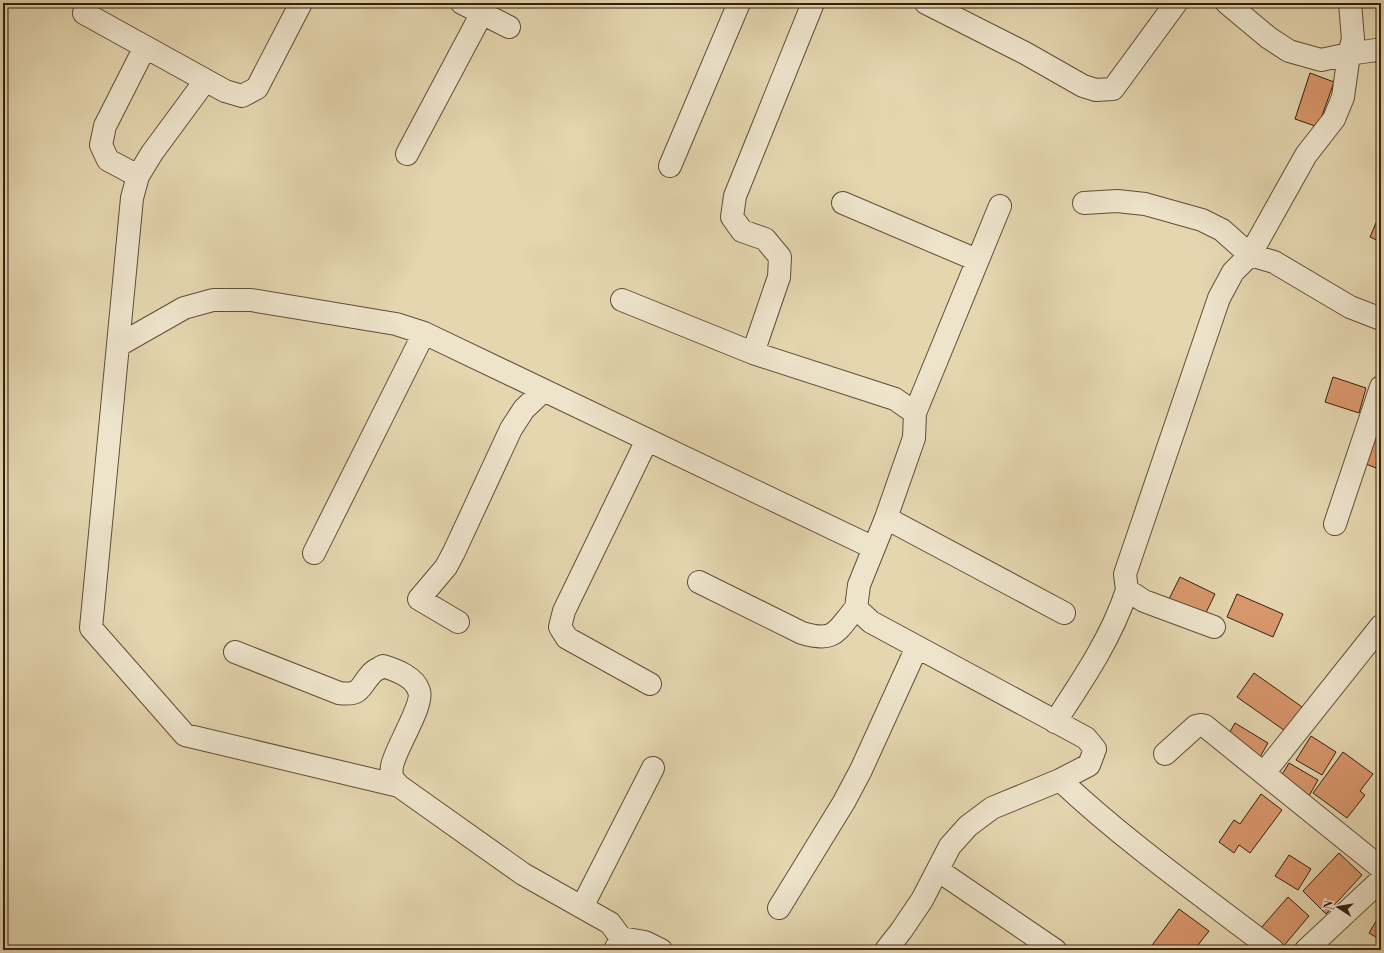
<svg xmlns="http://www.w3.org/2000/svg" width="1384" height="953" font-family="'Libre Bodoni',serif">
	<style>
		.building { fill: #d9976c; stroke: #34200d }
		.lines { fill: none; stroke-linecap: round; stroke-linejoin: round }
		.street-casing { stroke: #604e36; stroke-width: 24 }
		.street { stroke: #eee4cc; stroke-width: 22 }
	</style>
	<rect width="100%" height="100%" fill="#e5d6b0"/>
	<filter id="stains"><feTurbulence type="fractalNoise" baseFrequency=".005" numOctaves="4"/><feColorMatrix values="0 0 0 0 .2 0 0 0 0 .09 0 0 0 0 .02 0 0 0 .5 -.17"/></filter>
	<radialGradient id="worn" r=".72"><stop offset=".6" stop-color="#630" stop-opacity="0"/><stop offset="1" stop-color="#630" stop-opacity=".3"/></radialGradient>
	<!-- building -->
	<path class="building" d="M1310,73L1334,82L1318,127L1295,119Z
		M1381,211V242L1370,237Z
		M1333,377L1366,388L1359,413L1325,402Z
		M1375,424L1381,426V470L1361,462Z
		M1180,577L1215,594L1203,619L1168,601Z
		M1237,594L1283,614L1273,637L1227,617Z
		M1254,673L1305,709L1288,733L1237,697Z
		M1235,723L1268,743L1260,757L1227,737Z
		M1311,736L1336,752L1322,775L1296,760Z
		M1343,752L1373,774L1360,791L1365,795L1347,818L1313,793Z
		M1289,763L1318,780L1309,796L1280,778Z
		M1261,794L1282,810L1250,853L1239,845L1234,853L1219,842L1234,820L1240,824Z
		M1339,853L1362,875L1326,914L1303,891Z
		M1289,855L1311,869L1298,890L1275,876Z
		M1288,897L1309,916L1282,948L1260,929Z
		M1179,909L1209,931L1194,950H1153L1150,948Z
		M1381,913V940L1369,933Z"/>
	<g class="lines">
		<!-- street casing -->
		<g class="street-casing">
			<path id="street" d="M462,3L509,27
				M926,3L1025,53L1083,86L1096,90L1113,89L1176,3
				M1227,3L1269,38L1289,51L1321,60L1349,54L1353,39L1350,3
				M84,13L225,91L242,96L257,88L301,3
				M205,81L152,153L138,176L132,198L91,628L185,735L399,786
				M407,154L482,13
				M670,166L739,3
				M138,176L108,160L101,145L105,126L145,47
				M843,203L977,260
				M1084,203L1117,201L1145,204L1202,220L1222,230L1250,255L1306,155L1334,119L1343,97L1349,54L1376,50L1381,51
				M622,300L753,353L895,399L915,413L914,438L886,518L859,585L856,608L871,622L1086,738L1095,749L1089,765L1060,780L992,808L968,826L950,846L922,900L901,931L886,950
				M119,345L184,308L213,300H251L396,324L424,333L874,548
				M753,353L779,277L780,257L765,239L742,231L732,217L735,196L813,3
				M915,413L1000,206
				M647,440L564,611L560,627L567,638L650,684
				M886,518L1064,613
				M1335,524L1381,387
				M314,553L424,333
				M699,582L802,633C836,643 836,631 856,608
				M458,622L419,599L446,567L454,552L511,429L524,409L543,391
				M1214,627L1144,601L1127,590L1125,574L1219,298L1233,272L1250,255L1274,262L1350,307L1381,319
				M235,652L339,693C362,696 359,687 372,673C375,670 380,668 383,666C396,670 415,677 419,691C424,705 395,749 392,766C391,770 392,774 392,778L399,786L523,874L610,923L621,938L615,950
				M1055,722C1082,681 1112,637 1127,590
				M1165,754L1196,726L1201,725L1205,726L1381,868
				M1264,773L1381,626
				M1060,780C1126,842 1201,895 1273,950
				M939,871L1055,950
				M582,907L653,768
				M779,908L844,802L861,770L917,647
				M621,938L645,942L661,950
				M1306,950L1381,880"/>
		</g>
		<!-- street -->
		<use href="#street" class="street"/>
	</g>
	<!-- margin -->
	<rect width="1384" height="953" fill="none" stroke="#e5d6b0" stroke-width="16"/>
	<rect x="4" y="4" width="1376" height="945" fill="none" stroke="#34200d" stroke-width="2"/>
	<rect x="8" y="8" width="1368" height="937" fill="none" stroke="#34200d"/>
	<!-- north arrow -->
	<g transform="translate(1338 907) rotate(282)" stroke="#eee4cc" stroke-width="3" paint-order="stroke">
	<path d="M0-3L7 15L0 10L-7 15Z" fill="#34200d"/>
	<text y="-6" font-size="11" font-weight="bold" text-anchor="middle" fill="#34200d">N</text>
	</g>
	<rect width="100%" height="100%" filter="url(#stains)"/>
	<rect width="100%" height="100%" fill="url(#worn)"/>
</svg>
